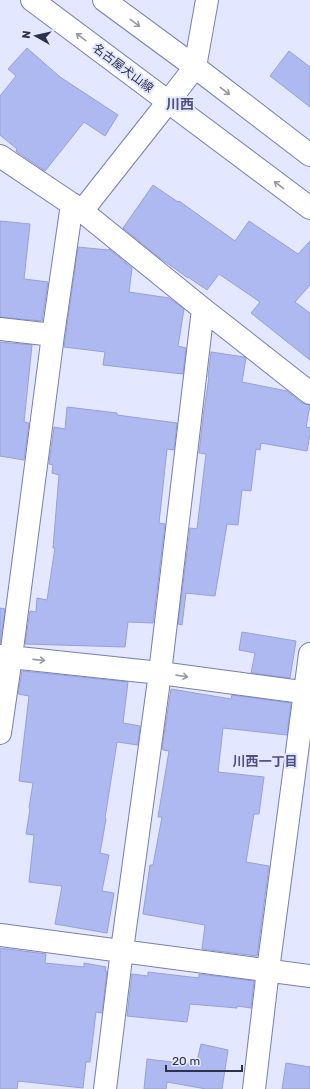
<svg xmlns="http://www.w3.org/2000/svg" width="310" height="1089" font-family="Rubik,'Noto Sans JP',sans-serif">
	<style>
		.building { fill: #afb9f1; stroke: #97a0d7 }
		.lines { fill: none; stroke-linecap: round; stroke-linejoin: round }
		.minor-casing { stroke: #767eb3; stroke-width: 24 }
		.tertiary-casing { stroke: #767eb3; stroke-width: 24 }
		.secondary-casing { stroke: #767eb3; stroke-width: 24 }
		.minor { stroke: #fff; stroke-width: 22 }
		.tertiary { stroke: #fff; stroke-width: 22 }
		.secondary { stroke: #fff; stroke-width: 22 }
		.oneway { stroke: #9698a4 }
		.labels { text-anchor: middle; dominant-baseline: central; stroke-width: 4; stroke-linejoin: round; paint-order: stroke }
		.street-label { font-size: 12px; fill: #2e3248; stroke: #e3e7ff }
		.neighbourhood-label { font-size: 13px; font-weight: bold; fill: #4b5182; stroke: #e3e7ff }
		.quarter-label { font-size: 14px; font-weight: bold; fill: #4b5182; stroke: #e3e7ff }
	</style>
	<rect width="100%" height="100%" fill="#e3e7ff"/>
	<!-- building -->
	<path class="building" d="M27,48L60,77L118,115L105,136L84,122L45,171L16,151L17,149L0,135V96L16,76L8,69Z
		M289,51L310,67V107L270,76Z
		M153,185L178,202L179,201L235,241L249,221L298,254L310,241V285L295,302L310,313V360L251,313L260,302L219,274L207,290L188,277V278L156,255L123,228Z
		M0,221L30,224L24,279L48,282L42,321L0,317Z
		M78,247L108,250L109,249L132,268L129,292L169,298L184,309L178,346L186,348L183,374L103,365L105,352L64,347Z
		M0,342L32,345L24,422L29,423L24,460L0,456Z
		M211,352L244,357L246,358L242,382L287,391L302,403L310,405L306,427L310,428V434L307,451L261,443L260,450L256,449L251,491L242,490L238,525L227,524L215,596L186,593L182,625L178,624L190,528L197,529L206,454L199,453L204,410L209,377H208Z
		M67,407L117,413V415L177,423L174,450L167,449L159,523L165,524L153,623L128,622L125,647L25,644L30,611L36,612L37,598L47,600L55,548H53L59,475L52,473L53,465L49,464L54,427L65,429Z
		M0,608L5,609L0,644Z
		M242,632L296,641L290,678L251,673L255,653L239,650Z
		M22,671L128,682L123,723L140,726L138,745L117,742L105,818L106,819L100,853L109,855L102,891L114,893L107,933L55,924L62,886L29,882L34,835L26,834L30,809L29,808L33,783L19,781L29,696L18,694Z
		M171,689L231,699L232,695L291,703L287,735L223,728L218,772L264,777L259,814H254L246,862L269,866L257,956L202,949L205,925L143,914L150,865H153L162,817H158L169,751L163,750L162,748Z
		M0,948L46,954L45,963L84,967V963L106,967L105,971H107L102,1013L96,1012L90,1062H86L83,1088L18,1081L17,1089H0Z
		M148,972L199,978V974L254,981L251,1008L237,1006V1008L190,1004L187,1022L127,1016L132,974L148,976Z
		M201,1044L228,1050L222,1089H206L167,1082L166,1089H144L147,1059L196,1065Z
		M286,1063L310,1067V1089H282Z"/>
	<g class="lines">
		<!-- minor casing -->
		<g class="minor-casing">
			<path id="minor" d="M0,156L82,211L203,309L310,393
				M82,211L168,102
				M0,329L53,335
				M0,656L160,673L310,693
				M0,733L11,657L53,335L72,204
				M0,935L310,976
				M105,1089L122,950L160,673L203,309
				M254,1089L268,970L310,654"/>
		</g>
		<!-- tertiary casing -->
		<g class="tertiary-casing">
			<path id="tertiary" d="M168,102L195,67L207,0"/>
		</g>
		<!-- secondary casing -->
		<g class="secondary-casing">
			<path id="secondary" d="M32,0L310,208
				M104,0L195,67L310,155"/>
		</g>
		<!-- minor -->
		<use href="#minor" class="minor"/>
		<!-- tertiary -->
		<use href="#tertiary" class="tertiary"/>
		<!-- secondary -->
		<use href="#secondary" class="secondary"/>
	</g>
	<!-- one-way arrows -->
	<defs><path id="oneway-shaft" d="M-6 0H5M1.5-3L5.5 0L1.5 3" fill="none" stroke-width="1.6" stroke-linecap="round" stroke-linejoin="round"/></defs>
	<g class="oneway">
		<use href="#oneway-shaft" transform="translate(135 23) rotate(36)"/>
		<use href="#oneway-shaft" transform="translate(81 37) rotate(-143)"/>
		<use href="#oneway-shaft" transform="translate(225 91) rotate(37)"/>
		<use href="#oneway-shaft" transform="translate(279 185) rotate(-143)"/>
		<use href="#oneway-shaft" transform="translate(39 660) rotate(6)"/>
		<use href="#oneway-shaft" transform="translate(182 676) rotate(8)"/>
	</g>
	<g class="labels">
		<!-- street labels -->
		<g class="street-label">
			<text transform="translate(123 68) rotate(37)">名古屋犬山線</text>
		</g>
		<!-- neighbourhood labels -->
		<g class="neighbourhood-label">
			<text x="265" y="761">川西一丁目</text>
		</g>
		<!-- quarter labels -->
		<g class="quarter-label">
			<text x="180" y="104">川西</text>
		</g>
	</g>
	<!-- north arrow -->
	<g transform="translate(36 36) rotate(278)" stroke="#e3e7ff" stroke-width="3" paint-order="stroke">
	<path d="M0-3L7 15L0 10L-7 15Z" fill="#2e3248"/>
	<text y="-6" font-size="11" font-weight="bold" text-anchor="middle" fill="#2e3248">N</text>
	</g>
	<!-- scale -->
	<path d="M166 1065v6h76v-6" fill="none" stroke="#2e3248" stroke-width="2"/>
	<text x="172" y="1065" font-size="12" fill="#2e3248" stroke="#e3e7ff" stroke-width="3" paint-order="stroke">20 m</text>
</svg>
